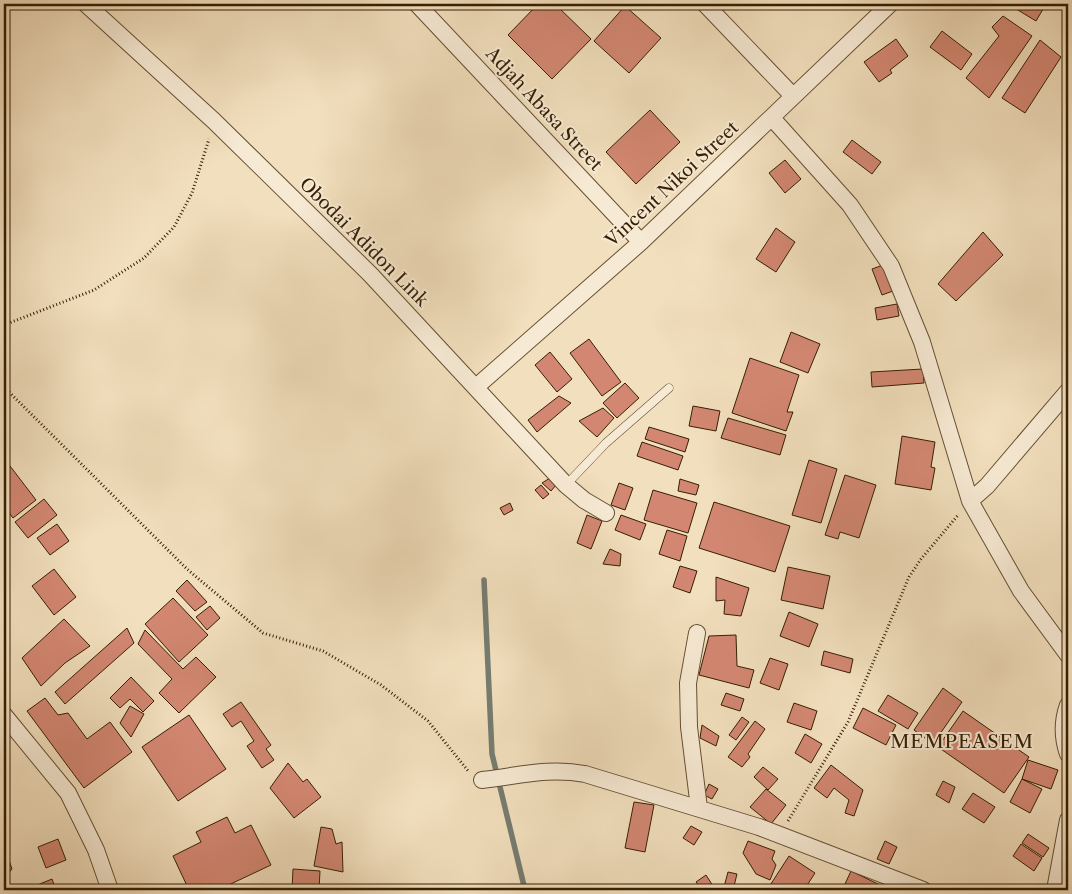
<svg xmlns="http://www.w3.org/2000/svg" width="1072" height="894" font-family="'Libre Caslon Text',serif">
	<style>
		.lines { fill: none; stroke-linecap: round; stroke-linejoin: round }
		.stream { stroke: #757c71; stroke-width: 5.5 }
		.building { fill: #d38772; stroke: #351f03 }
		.service-casing { stroke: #644f32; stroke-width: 9 }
		.minor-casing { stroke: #644f32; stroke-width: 18 }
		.path { stroke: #351f03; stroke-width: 3; stroke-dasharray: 1 2.5; stroke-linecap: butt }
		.service { stroke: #f7ead4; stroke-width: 8 }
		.minor { stroke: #f7ead4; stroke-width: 16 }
		.labels { text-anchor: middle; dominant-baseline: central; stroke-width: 4; stroke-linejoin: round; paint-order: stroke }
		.street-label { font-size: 18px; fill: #351f03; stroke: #f7ead4 }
		.neighbourhood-label { font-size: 19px; letter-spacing: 1px; fill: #351f03; stroke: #f7ead4 }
	</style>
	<rect width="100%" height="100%" fill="#f2dfbd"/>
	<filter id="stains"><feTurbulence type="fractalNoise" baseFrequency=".004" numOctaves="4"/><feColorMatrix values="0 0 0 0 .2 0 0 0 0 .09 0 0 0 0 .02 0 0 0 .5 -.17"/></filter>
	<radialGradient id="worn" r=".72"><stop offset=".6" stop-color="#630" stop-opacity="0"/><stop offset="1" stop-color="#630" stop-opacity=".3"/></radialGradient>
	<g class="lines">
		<!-- stream -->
		<path class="stream" d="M484,580L492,754L525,890"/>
	</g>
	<!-- building -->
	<path class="building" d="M538,4H555L591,39L552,79L508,35Z
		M1008,4H1046L1036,21Z
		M625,6L661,38L629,73L594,41Z
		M1003,16L1032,36L989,98L966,78L999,36L992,27Z
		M942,31L972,54L961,70L930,47Z
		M896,39L908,56L890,70L892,73L879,82L864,62Z
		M1040,40L1061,57L1025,113L1002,98Z
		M650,110L680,142L636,184L606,152Z
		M852,140L881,162L872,174L843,152Z
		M785,160L801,179L785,193L769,173Z
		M776,228L795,242L776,272L756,259Z
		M983,232L1003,255L956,301L938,284Z
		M883,265L893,291L882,295L872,269Z
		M897,304L899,316L877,320L875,308Z
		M791,332L820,344L808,373L780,362Z
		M589,339L621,382L602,396L570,353Z
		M550,352L572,379L557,392L535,365Z
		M750,358L799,375L787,412H793L786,431L732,413Z
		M923,369L924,383L872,387L871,372Z
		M625,383L639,398L617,418L603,403Z
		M559,396L571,403L537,432L528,420Z
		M693,406L720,411L716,431L689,426Z
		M603,408L614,418L597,437L579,421Z
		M728,418L786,435L780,455L721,438Z
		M649,427L689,439L685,452L645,439Z
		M902,436L935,442L931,467L935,468L931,490L895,484Z
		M642,442L683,456L678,470L637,456Z
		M809,460L837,469L821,523L792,515Z
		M10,466L36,500L13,518L4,506V471Z
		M845,475L876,485L859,538L840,532L838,539L825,535Z
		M550,478L557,484L551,491L542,483Z
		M680,479L699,485L696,495L678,491Z
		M619,483L633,488L625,510L611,505Z
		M541,485L549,494L543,499L535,490Z
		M653,490L697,503L688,533L644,520Z
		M44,499L57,515L28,538L15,522Z
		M714,502L790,526L775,572L699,548Z
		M510,503L513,510L504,515L500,508Z
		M587,515L602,521L591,549L577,543Z
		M621,515L646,524L640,540L615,530Z
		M57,524L69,541L50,555L37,538Z
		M667,530L687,536L680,561L659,554Z
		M610,549L621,554L620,566L603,564Z
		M680,566L697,571L690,593L673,587Z
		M788,567L830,576L823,609L781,600Z
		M54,569L76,597L54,615L32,586Z
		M716,577L749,588L741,616L724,614L725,600L716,601Z
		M187,580L207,602L195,611L176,591Z
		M173,598L208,635L179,662L145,624Z
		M210,606L220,618L207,630L196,617Z
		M789,612L818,624L809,647L780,636Z
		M64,619L90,646L65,663L41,686L22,658Z
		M127,628L134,643L65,704L55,692Z
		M145,630L183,669L196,657L216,677L179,713L159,693L172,679L138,644Z
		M736,635L737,666L754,670L749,688L699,675L709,636Z
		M824,651L853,659L850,673L821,665Z
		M770,658L788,664L779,690L760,683Z
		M131,677L154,701L143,712L130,699L120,708L110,698Z
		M943,688L962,702L933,744L914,730Z
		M726,693L744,699L740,711L721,705Z
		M888,695L918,713L908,729L878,711Z
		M45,698L58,715L68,713L87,739L110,722L132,752L84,788L27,711Z
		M241,702L271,745L266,749L274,760L262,768L247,746L254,741L241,721L232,727L223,714Z
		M794,703L817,711L811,730L787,722Z
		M130,706L144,714L131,737L120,723Z
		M863,708L896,725L886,745L853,728Z
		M963,711L1029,757L1004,793L938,747Z
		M189,715L226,769L178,801L142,747Z
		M742,717L749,722L736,740L729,735Z
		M755,721L765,729L748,754L750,757L742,767L728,757Z
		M702,725L719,736L716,746L700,738Z
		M805,734L822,744L811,763L795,753Z
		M1028,760L1058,770L1051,789L1022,779Z
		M288,763L303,782L307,779L321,797L294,818L270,788Z
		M831,765L863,790L854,816L845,813L849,800L834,788L827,798L814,788Z
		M763,767L778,779L768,790L754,777Z
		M1022,779L1042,789L1030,813L1010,802Z
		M943,781L955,787L949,803L936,795Z
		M709,784L718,789L712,799L704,795Z
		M766,789L786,805L771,824L750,807Z
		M973,793L995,807L984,823L962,809Z
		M634,802L654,805L645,852L625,848Z
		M227,817L235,833L251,825L271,865L218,890H189L173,856L201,842L196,832Z
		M691,826L702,832L694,845L683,838Z
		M321,827L332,829L336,844L342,842L343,872L314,866Z
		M1028,834L1049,848L1043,857L1022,843Z
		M58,839L66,860L46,868L38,847Z
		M748,841L775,851L772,859L776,865L770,880L756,874L743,853Z
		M885,841L897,847L889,864L877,859Z
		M1021,844L1042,858L1034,871L1013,856Z
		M6,851L12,869L6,876L11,890H4Z
		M789,856L815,873L804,890H767Z
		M293,869L320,871L319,890H292Z
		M851,871L882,886L880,890H858L845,884Z
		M728,872L737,874L733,890L724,887Z
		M706,875L713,886L702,890L696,882Z
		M52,879L56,890H25Z"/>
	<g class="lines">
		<!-- service casing -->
		<g class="service-casing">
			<path id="service" d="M566,485L606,443L669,388"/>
		</g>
		<!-- minor casing -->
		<g class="minor-casing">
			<path id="minor" d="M86,4L214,121L370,274L566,485L584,500L606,513
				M417,4L641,242
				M705,4L793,96
				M772,118L850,205L891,266L922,342L970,501L1021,591L1068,655
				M476,387L641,242L890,4
				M970,501L987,486L1068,391
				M697,633L688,683L689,727L699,808
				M1068,705C1062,722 1062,737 1068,754
				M4,715L68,793L96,850L110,890
				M482,780C518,776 549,767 585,774L759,827L923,890
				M1055,890L1068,820"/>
		</g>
		<!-- path -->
		<path class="path" d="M4,325L94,290L144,258L174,227L192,193L209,139
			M4,387L187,569L263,633L323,651L381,685L428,721L469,772
			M788,821L848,722L909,577L921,559L959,514"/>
		<!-- service -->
		<use href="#service" class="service"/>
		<!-- minor -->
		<use href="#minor" class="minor"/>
	</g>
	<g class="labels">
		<!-- street labels -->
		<g class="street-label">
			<text transform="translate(544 109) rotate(47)">Adjah Abasa Street</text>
			<text transform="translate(672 184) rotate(-43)">Vincent Nikoi Street</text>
			<text transform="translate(364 242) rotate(45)">Obodai Adidon Link</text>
		</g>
		<!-- neighbourhood labels -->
		<g class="neighbourhood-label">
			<text x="962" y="741">MEMPEASEM</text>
		</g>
	</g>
	<!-- margin -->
	<rect width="1072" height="894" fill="none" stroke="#f2dfbd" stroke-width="20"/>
	<rect x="5" y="5" width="1062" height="884" fill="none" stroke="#351f03" stroke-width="2.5"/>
	<rect x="10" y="10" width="1052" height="874" fill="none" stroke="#351f03"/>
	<rect width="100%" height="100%" filter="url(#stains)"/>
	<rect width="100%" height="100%" fill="url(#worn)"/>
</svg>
